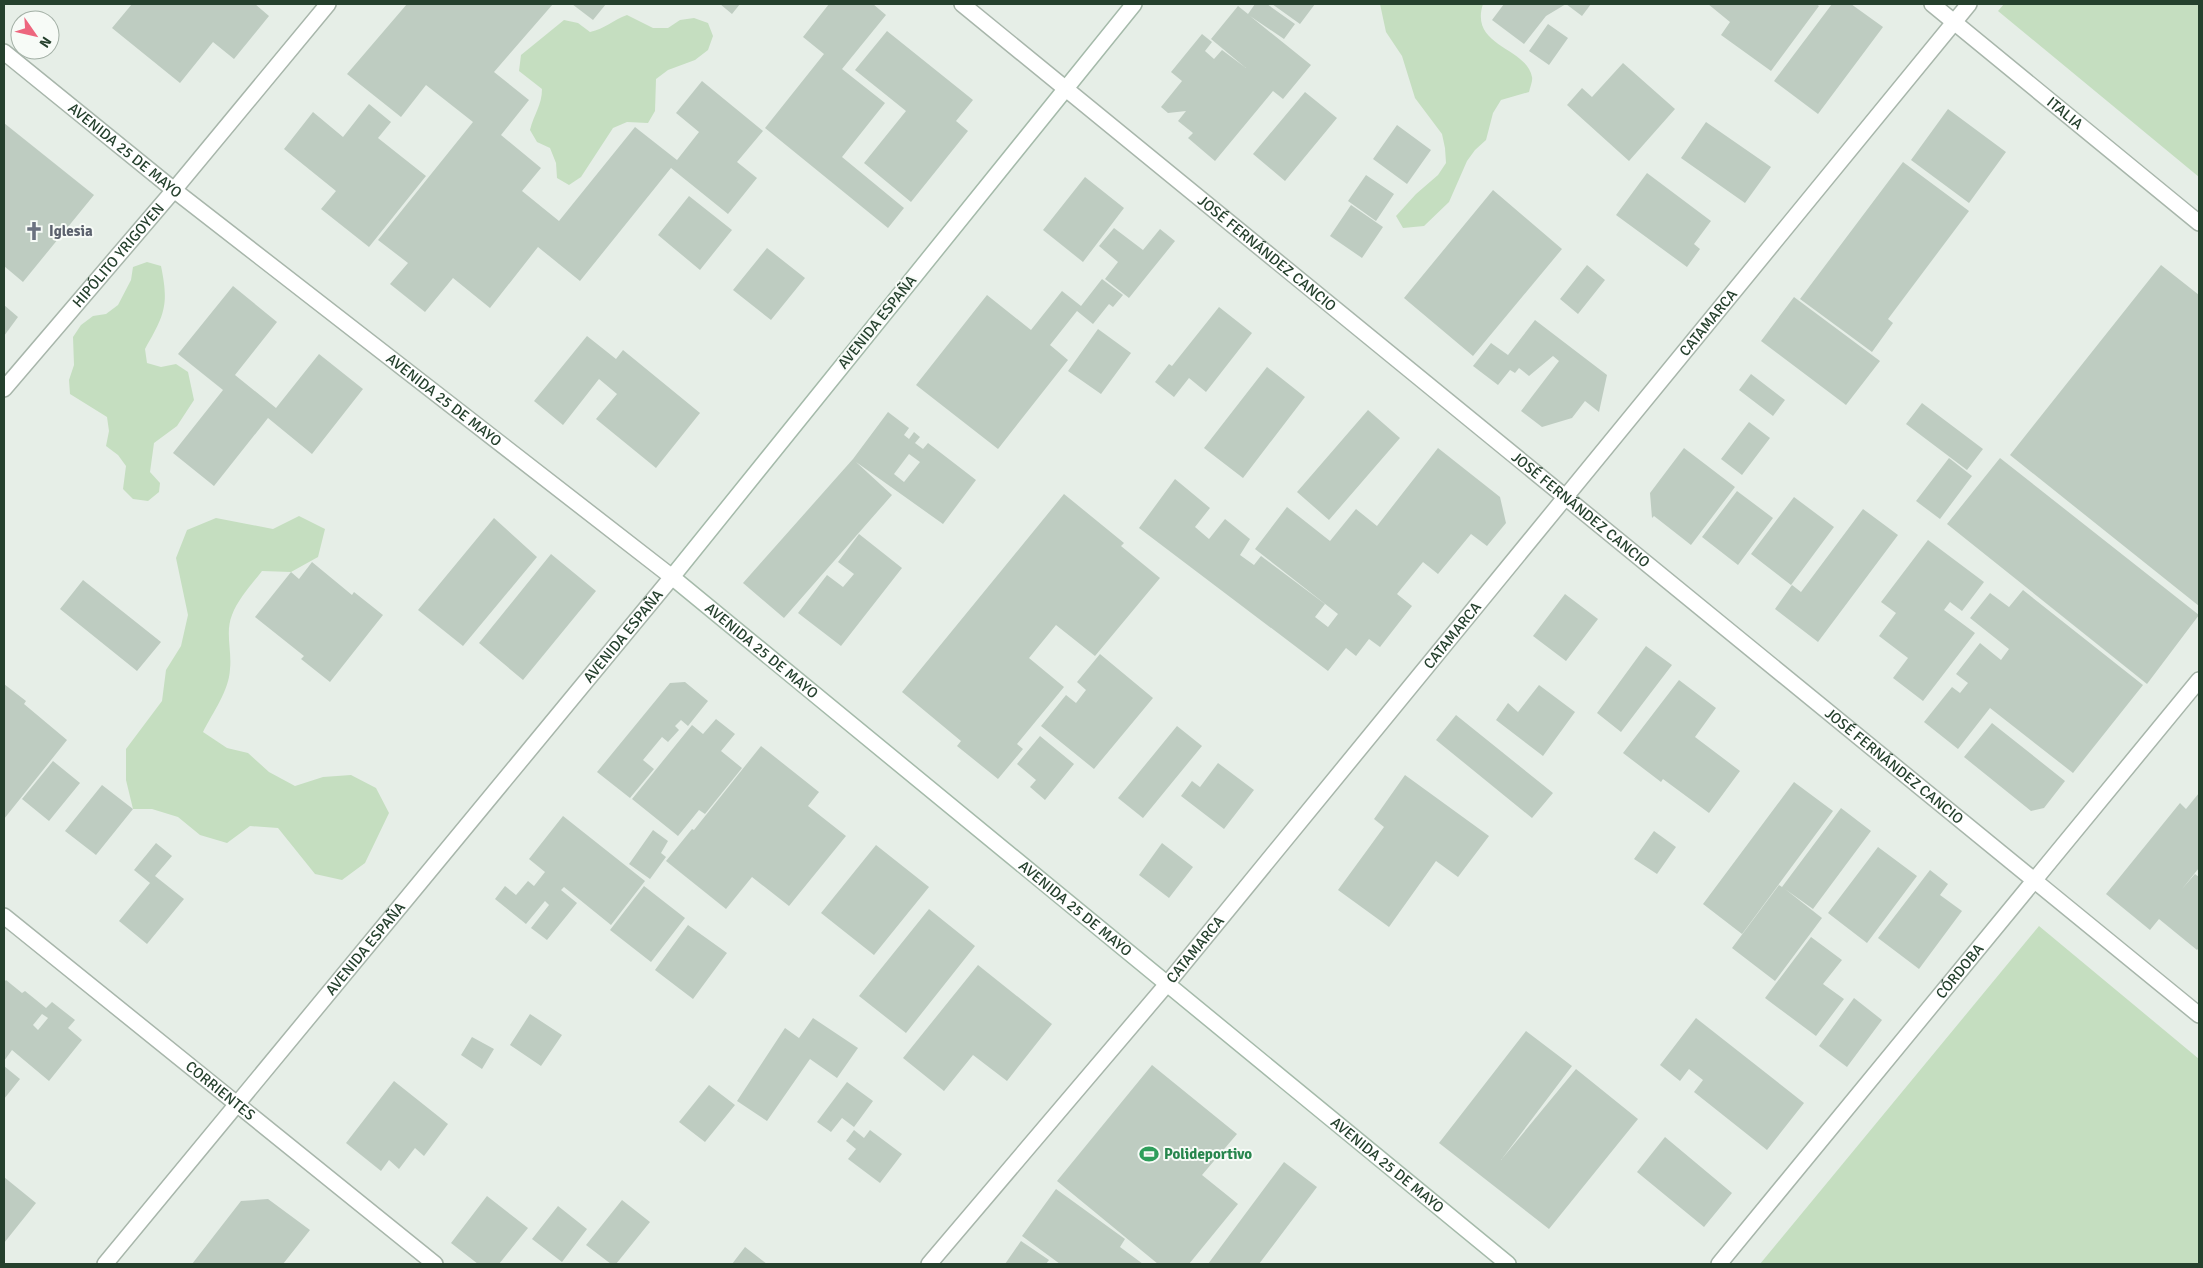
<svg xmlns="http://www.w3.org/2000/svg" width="2203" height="1268" font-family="Signika,sans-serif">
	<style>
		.green { fill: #c5dec0 }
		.building { fill: #beccc1; fill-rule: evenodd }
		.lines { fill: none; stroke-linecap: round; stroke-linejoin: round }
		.minor-casing { stroke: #a8b6ab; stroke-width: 18 }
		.tertiary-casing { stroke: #a8b6ab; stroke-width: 18 }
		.secondary-casing { stroke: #a5baaa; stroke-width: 18 }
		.minor { stroke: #fff; stroke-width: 15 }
		.tertiary { stroke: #fff; stroke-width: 15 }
		.secondary { stroke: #fff; stroke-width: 15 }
		.labels { text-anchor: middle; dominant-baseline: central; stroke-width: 4; stroke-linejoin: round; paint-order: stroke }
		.street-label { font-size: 15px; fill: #25402d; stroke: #f7fbf7 }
		.worship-label { font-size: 15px; font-weight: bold; fill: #5b616d; stroke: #f7fbf7; text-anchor: start }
		.leisure-label { font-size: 15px; font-weight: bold; fill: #27864d; stroke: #f7fbf7; text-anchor: start }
	</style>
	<rect width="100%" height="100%" fill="#e6eee7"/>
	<!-- green -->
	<path class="green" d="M1380,4H1483C1469,47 1527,47 1532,77C1533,81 1530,87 1529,92L1501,100L1493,113L1486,140L1475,150L1467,161L1449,202L1424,226L1403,228L1396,216L1416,194L1438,175L1446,163L1445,148L1442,134L1415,98L1402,56L1386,32Z
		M2004,4H2199V177L1998,11Z
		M627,15L653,28H668L680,20L694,18L708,23L713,36L708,50L695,60L668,70L656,79L655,111L648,123L627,122L613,128L581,177L569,185L557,178L556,163L550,148L537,142L530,130C534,114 542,105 542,89L519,71L521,55L564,20L578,23L590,32C605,29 613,20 627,15Z
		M147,262L161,266C169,305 165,314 145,349L147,363L161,367L176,364L188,372L194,400L177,426L154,443L150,472L160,483L159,492L148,501L133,499L123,489L126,466L118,455L106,446L109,431L107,417L70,394L69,380L74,365L73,337L81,325L93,316L106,314L118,305L131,280L133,267Z
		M299,516L325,529L318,557L291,572L262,571C252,584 238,599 232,615C225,632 232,651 230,669C229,691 213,712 203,732L227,748L248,753L269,772L295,786L323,777L351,775L376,788L389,813L365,863L342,880L315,874L278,828L250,826L227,843L200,835L178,817L152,809H133L126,780V749L162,701L166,670L181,646L188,615L176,558L187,530L216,518L273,529Z
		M2039,926L2199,1059V1264H1760Z"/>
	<!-- building -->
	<path class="building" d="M132,4H255L269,16L234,59L213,42L180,83L112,28Z
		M407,4H553L494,72L529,100L501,135L541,168L522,191L559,221L635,127L677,160L699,132L676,113L702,81L763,131L737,162L757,178L728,214L671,168L580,281L538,247L490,308L453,278L425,312L390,284L408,263L378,240L473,122L426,85L401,117L347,74Z
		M572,4H606L593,20Z
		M720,4H740L732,14Z
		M829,4H873L886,15L842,69L885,103L842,157L904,208L888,228L765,128L824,54L803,37Z
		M1255,4H1267L1295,24L1284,39L1250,16L1311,65L1283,99L1273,91L1215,161L1188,138L1193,133L1178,121L1186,111L1168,113L1161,107L1182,81L1171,72L1202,34L1212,42L1205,51L1214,59L1222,50L1246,68L1211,39L1238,6L1248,14Z
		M1272,4H1315L1300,24Z
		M1504,4H1591L1582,16L1566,4L1546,16L1524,44L1492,20Z
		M1708,4H1816L1819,6L1771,71L1721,35L1730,22Z
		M1832,4H1851L1883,27L1818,114L1774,81Z
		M1548,24L1568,38L1549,65L1529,51Z
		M887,31L973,100L956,121L968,131L911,202L864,163L906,111L855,70Z
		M1623,63L1675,109L1629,161L1567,105L1582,88L1592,97Z
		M1305,92L1337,118L1285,181L1253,154Z
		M369,104L391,122L378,138L426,176L369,247L321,209L336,191L284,149L313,112L343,137Z
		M1948,109L2006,152L1969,203L1911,160Z
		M1706,122L1771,167L1745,203L1681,158Z
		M4,123L94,195L23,282L4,266Z
		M1397,125L1431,150L1407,184L1373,159Z
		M1903,162L1969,211L1888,319L1893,323L1872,352L1800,299Z
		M1647,173L1711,221L1694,244L1700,249L1687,267L1616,215Z
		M1366,175L1394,194L1376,221L1348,201Z
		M1085,177L1124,208L1083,262L1043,230Z
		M1493,190L1562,249L1473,356L1404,298Z
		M689,196L732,230L700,270L658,235Z
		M1351,205L1383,227L1362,258L1330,236Z
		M1114,228L1143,250L1160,229L1175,241L1129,298L1105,279L1118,262L1099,246Z
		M767,248L805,278L771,320L733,290Z
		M1587,265L1605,280L1578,314L1560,299Z
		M2161,265L2199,295V606L2010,455Z
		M1102,279L1123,295L1113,307L1109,304L1093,324L1077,311L1050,345L1068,360L998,449L916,385L987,295L1031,330L1062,291L1081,306Z
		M233,286L277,322L235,375L276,408L319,354L363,389L312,454L268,418L214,486L173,453L223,390L178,354Z
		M1794,297L1880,361L1846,405L1761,341Z
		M4,305L18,317L4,336Z
		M1219,307L1252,333L1206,392L1189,378L1174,397L1155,382L1169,364L1172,366Z
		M1535,320L1607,375L1599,412L1585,401L1572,418L1542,427L1521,411L1559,361L1553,356L1529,376L1519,368L1515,373L1510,370L1498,385L1473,366L1491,343L1508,355Z
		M1098,329L1131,353L1101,394L1068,371Z
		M587,336L616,359L623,350L700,413L656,468L596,419L617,394L599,379L563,425L534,401Z
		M1267,367L1305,397L1243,478L1204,448Z
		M1751,374L1785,400L1773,416L1739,390Z
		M1922,403L1983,449L1967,470L1906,424Z
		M1368,410L1400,438L1329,520L1297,492Z
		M888,412L909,428L904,435L909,439L914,432L920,437L915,443L923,449L928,443L976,480L943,524L856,462L892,495L784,618L743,583L853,459ZM909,454L920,462L904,482L894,474Z
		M1749,422L1770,438L1742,475L1721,459Z
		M1438,448L1500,497L1506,523L1487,546L1471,534L1438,574L1423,562L1397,594L1412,606L1380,647L1369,639L1356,656L1346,648L1328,671L1139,528L1175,479L1210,508L1195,527L1209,539L1225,519L1250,539L1240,555L1254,565L1261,556L1325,604L1315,617L1328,627L1338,614L1255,549L1287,507L1330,541L1356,509L1377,526Z
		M1684,448L1735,487L1691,545L1654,516L1652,518L1650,493Z
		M1949,458L1972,476L1940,519L1916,501Z
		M2000,458L2199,615L2147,684L1947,524Z
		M1737,491L1773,518L1738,565L1702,537Z
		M1064,494L1124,543L1121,546L1160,578L1095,656L1056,625L1029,658L1064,687L1017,744L1023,749L998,779L957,746L961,741L902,692Z
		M1794,497L1834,527L1791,585L1751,554Z
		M1863,509L1898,535L1818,642L1775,609L1792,585L1801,592Z
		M494,518L537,557L463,646L418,610Z
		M859,534L902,568L841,646L798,613L827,575L843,587L854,574L838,562Z
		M1928,540L1984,582L1962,611L1950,602L1944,610L1975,633L1923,701L1893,678L1908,658L1879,636L1896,613L1881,602Z
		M551,554L596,591L523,680L479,643Z
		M312,562L352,595L354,592L383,615L330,682L301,659L304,656L255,617L291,572L299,579Z
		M83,580L161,642L137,671L60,609Z
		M2023,590L2143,685L2073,773L1990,708L1958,749L1924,722L1952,687L1960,693L1968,683L1956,674L1980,643L2001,660L2009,649L1970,618L1990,593L2009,607Z
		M1565,594L1598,619L1566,661L1533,636Z
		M1646,646L1672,665L1621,732L1597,713Z
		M1100,654L1153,698L1094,769L1041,726L1066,695L1076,703L1086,690L1077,682Z
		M1679,680L1716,708L1695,737L1740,771L1709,813L1663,779L1661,782L1623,753Z
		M685,682L708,701L688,726L681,720L675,726L679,730L668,742L662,737L643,760L654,769L630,798L597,772L670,683Z
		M4,684L26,701L24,704L67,740L4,819Z
		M1539,685L1575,712L1543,756L1496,720L1508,703L1518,712Z
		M1456,715L1553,793L1532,818L1436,740Z
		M716,719L735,734L721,751L742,768L705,814L699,810L678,836L632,799L692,725L703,734Z
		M1992,723L2065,781L2044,808L2031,811L1964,757Z
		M1177,726L1202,746L1143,818L1118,798Z
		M1040,736L1074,764L1045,800L1030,787L1036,780L1017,764Z
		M761,746L819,792L808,806L846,836L789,906L752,877L726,909L666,861L692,829L694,830Z
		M53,761L80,783L49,821L22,799Z
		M1218,763L1254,790L1224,829L1181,796L1192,781L1200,787Z
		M1405,775L1489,836L1458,877L1436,861L1389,927L1338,890L1384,827L1374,819Z
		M1794,782L1833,811L1742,934L1703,904Z
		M102,785L133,809L96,855L65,831Z
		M2199,793V868L2182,889L2195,874L2199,877V948L2197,950L2159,919L2150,930L2106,894L2180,803L2186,809Z
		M1841,808L1871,831L1813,909L1785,889L1822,918L1775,981L1732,948L1779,885L1782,887Z
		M563,816L645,881L611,925L564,887L561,890L577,903L547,940L531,928L549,905L545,901L526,924L495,899L505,886L516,895L528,881L534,886L545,872L529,859Z
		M653,830L668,841L661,853L666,857L650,879L629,864Z
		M1654,831L1676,847L1657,874L1634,859Z
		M156,843L172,856L155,876L184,899L147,944L119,921L150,883L134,870Z
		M1162,843L1193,867L1169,898L1139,875Z
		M876,845L929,887L874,955L821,913Z
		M1878,847L1917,876L1867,943L1828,913Z
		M1930,870L1948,884L1940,895L1962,911L1919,969L1878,938Z
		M644,886L685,918L651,962L610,930Z
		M929,909L975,946L906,1033L859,996Z
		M688,925L727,953L693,999L655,970Z
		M1811,937L1842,960L1823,984L1844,999L1816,1036L1765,998Z
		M978,965L1052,1024L1007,1081L973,1055L944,1091L903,1058Z
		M6,980L22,993L25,991L46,1008L52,1002L75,1020L68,1028L82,1040L49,1081L12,1050L4,1061V982ZM42,1014L48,1018L38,1030L33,1025Z
		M1854,998L1882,1020L1847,1067L1819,1046Z
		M530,1014L562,1035L541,1066L510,1045Z
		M813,1018L858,1048L837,1078L810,1059L767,1121L737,1101L785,1028L799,1038Z
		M1696,1018L1804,1103L1767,1150L1694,1092L1703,1080L1689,1069L1680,1081L1660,1065Z
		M1526,1031L1572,1066L1501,1160L1576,1069L1638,1119L1549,1229L1439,1143Z
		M472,1037L494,1049L482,1069L461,1055Z
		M1152,1065L1237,1134L1202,1175L1238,1204L1189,1264H1158L1057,1181Z
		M4,1066L20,1079L4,1099Z
		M394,1081L448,1124L424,1156L415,1148L399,1169L389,1160L381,1171L346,1143Z
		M847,1082L873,1101L854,1127L842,1118L831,1132L817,1122Z
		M709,1085L735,1105L705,1142L679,1122Z
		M854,1130L864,1138L870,1130L902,1154L880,1183L848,1159L856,1149L846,1141Z
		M1665,1137L1732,1193L1704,1227L1637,1172Z
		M1284,1162L1317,1187L1259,1264H1208Z
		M4,1177L36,1203L4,1243Z
		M1056,1189L1125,1239L1120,1247L1143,1264H1060L1022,1236Z
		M487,1196L528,1228L499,1264H478L451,1243Z
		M268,1199L310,1230L283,1264H192L241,1201Z
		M622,1200L650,1222L616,1264H611L586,1245Z
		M558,1206L587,1229L562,1262L532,1239Z
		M1021,1241L1049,1260L1046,1264H1005Z
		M745,1247L767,1264H732Z"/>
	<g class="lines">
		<!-- minor casing -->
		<g class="minor-casing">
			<g id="minor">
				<path id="s1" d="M962,4L2199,1015"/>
				<path id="s2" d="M1932,4L2199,223"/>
				<path id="s3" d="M4,52L174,190L672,577"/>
				<path id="s4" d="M4,389L174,190L328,4"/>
				<path id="s5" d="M4,916L435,1264"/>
				<path id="s6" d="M929,1264L1167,984L1969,4"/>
				<path id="s7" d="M1719,1264L2199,680"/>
			</g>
		</g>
		<!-- tertiary casing -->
		<g class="tertiary-casing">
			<g id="tertiary">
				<path id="s8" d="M105,1264L672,577"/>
			</g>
		</g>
		<!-- secondary casing -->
		<g class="secondary-casing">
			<g id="secondary">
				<path id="s9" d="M1134,4L672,577L1508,1264"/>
			</g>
		</g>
		<!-- minor -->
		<use href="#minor" class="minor"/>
		<!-- tertiary -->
		<use href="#tertiary" class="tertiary"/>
		<!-- secondary -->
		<use href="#secondary" class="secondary"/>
	</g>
	<!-- icons -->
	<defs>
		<g id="church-bare" transform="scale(1.5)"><path d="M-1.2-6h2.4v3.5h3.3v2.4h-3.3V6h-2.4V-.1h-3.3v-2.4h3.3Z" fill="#6b7280" stroke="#f7fbf7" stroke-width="2.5" paint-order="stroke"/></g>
		<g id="stadium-bare" transform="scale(1.5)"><path d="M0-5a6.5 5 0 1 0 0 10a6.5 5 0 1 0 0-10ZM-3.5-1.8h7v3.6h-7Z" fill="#2e9e5b" stroke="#f7fbf7" stroke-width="2.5" paint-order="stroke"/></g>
	</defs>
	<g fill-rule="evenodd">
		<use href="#church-bare" x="34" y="231"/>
		<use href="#stadium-bare" x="1149" y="1154"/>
	</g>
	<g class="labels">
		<!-- street labels -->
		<g class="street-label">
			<text stroke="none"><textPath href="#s2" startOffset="172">ITALIA</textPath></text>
			<text stroke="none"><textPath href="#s3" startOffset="156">AVENIDA 25 DE MAYO</textPath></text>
			<text stroke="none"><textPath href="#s1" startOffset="394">JOSÉ FERNÁNDEZ CANCIO</textPath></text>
			<text stroke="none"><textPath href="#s4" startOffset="176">HIPÓLITO YRIGOYEN</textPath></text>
			<text transform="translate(877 322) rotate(-51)">AVENIDA ESPAÑA</text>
			<text stroke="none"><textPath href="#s6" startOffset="1222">CATAMARCA</textPath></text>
			<text stroke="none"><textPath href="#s3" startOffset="561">AVENIDA 25 DE MAYO</textPath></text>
			<text stroke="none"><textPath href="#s1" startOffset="799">JOSÉ FERNÁNDEZ CANCIO</textPath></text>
			<text stroke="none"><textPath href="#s8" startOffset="814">AVENIDA ESPAÑA</textPath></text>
			<text stroke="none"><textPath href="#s6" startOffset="818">CATAMARCA</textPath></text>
			<text stroke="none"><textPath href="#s9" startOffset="852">AVENIDA 25 DE MAYO</textPath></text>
			<text stroke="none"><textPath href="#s1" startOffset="1204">JOSÉ FERNÁNDEZ CANCIO</textPath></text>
			<text stroke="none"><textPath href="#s9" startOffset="1258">AVENIDA 25 DE MAYO</textPath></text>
			<text stroke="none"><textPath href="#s8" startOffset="409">AVENIDA ESPAÑA</textPath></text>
			<text stroke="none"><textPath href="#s6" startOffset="412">CATAMARCA</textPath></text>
			<text stroke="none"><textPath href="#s7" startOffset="379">CÓRDOBA</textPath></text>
			<text stroke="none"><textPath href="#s5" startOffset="278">CORRIENTES</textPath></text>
			<text stroke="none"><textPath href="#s9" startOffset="1662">AVENIDA 25 DE MAYO</textPath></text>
		</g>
		<!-- worship labels -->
		<g class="worship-label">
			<text x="49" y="231">Iglesia</text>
		</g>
		<!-- leisure labels -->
		<g class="leisure-label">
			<text x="1164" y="1154">Polideportivo</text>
		</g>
	</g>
	<!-- border -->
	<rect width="2203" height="1268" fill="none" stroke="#25402d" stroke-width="10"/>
	<!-- north arrow -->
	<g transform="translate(35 35) rotate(124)"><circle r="24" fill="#f7fbf7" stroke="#a3b0a6"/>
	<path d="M0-4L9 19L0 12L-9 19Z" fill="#ed667e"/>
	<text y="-8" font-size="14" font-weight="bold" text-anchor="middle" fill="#25402d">N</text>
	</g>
</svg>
